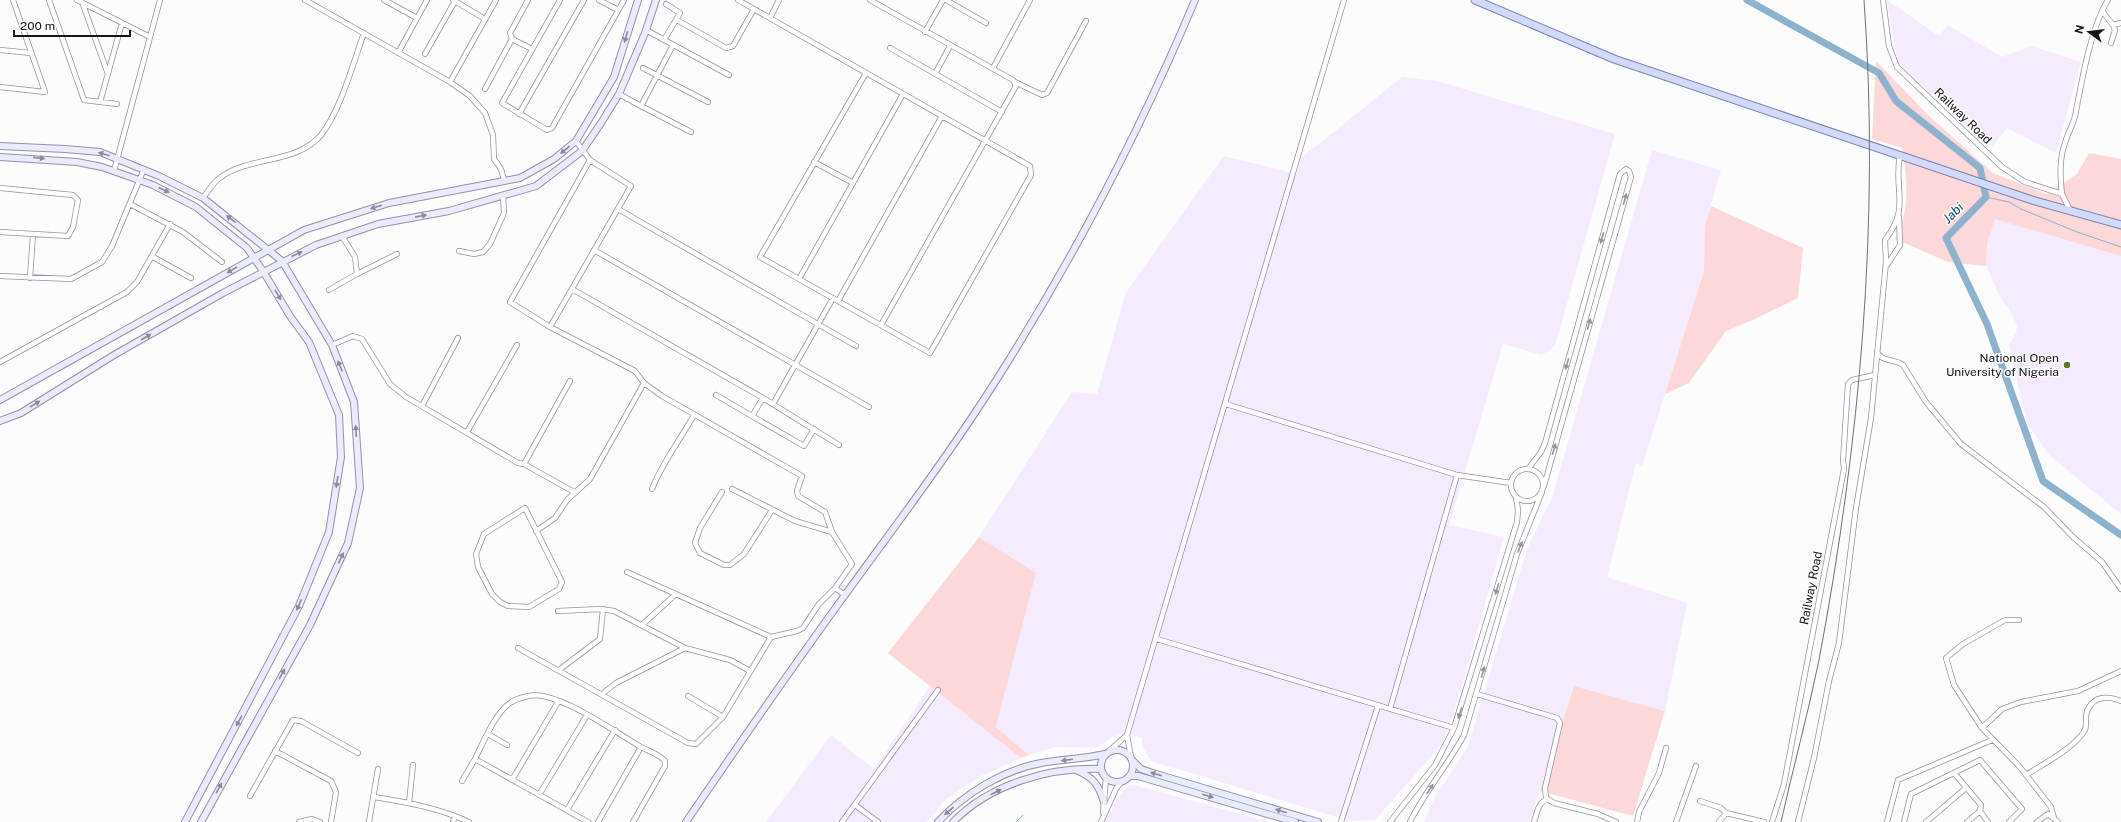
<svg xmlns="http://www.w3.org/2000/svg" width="2121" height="822" font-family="'Public Sans',sans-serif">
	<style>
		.built { fill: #f5ebff }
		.green { fill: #fcd8d8 }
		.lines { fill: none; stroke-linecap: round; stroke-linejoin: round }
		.stream { stroke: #8cb2ce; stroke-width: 1 }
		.river { stroke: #8cb2ce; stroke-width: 7 }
		.street-casing { stroke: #9a8da5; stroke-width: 6 }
		.secondary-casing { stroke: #9a8da5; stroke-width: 8 }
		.primary-casing { stroke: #7c83ac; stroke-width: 9 }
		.street { stroke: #fff; stroke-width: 4.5 }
		.secondary { stroke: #e8ecfe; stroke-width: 6 }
		.primary { stroke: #d1d9fc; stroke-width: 7 }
		.tram { stroke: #727075; stroke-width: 1 }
		.oneway { fill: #8a8a98 }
		.oneway2 { fill: #979498 }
		.poi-dot { fill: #637727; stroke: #fbfcfb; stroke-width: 1.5 }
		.labels { text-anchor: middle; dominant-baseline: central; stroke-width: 3; stroke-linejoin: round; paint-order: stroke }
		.street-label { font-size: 12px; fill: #17121b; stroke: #fbfcfb }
		.poi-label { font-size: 12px; fill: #17121b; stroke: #fbfcfb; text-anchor: end }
		.water-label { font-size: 13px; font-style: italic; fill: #0c5074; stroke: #fbfcfb }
	</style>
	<rect width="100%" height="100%" fill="#fbfcfb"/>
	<!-- built -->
	<path class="built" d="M1887,0L1939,36L1948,25L2002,57L2032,46L2081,62L2056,153L2007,128L1992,147L1898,64Z
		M1402,77L1437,81L1615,134L1555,346L1542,355L1503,344L1449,525L1504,537L1454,712L1442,744L1375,820L1350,821L1151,761L1144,749L1141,737L1119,733L1096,748L1056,747L1029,755L996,727L1036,573L979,537L1072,392L1097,394L1126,292L1224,156L1297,174L1300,159Z
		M1652,150L1721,170L1705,225L1704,271L1642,466L1636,463L1607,577L1687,603L1665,711L1574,686L1529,822H1424L1436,795L1468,747L1527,549L1552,498Z
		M1995,218L2121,256V514L2049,455L2027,424L2009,345L2016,333L2017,325L2009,309L2001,299L1986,266L1987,244Z
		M930,686L1021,758L981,776L946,799L927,822H766L831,735L874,769Z
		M1129,785L1138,786L1270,822H1107L1116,800Z"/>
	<!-- green -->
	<path class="green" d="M1876,61L1930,117L1993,173L2046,194L2077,174L2089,153L2121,159V256L1995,219L1987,244L1986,266L1948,262L1895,239C1911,210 1907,179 1902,148L1872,139Z
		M1711,206L1803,248L1798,298L1753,320L1726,331L1689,383L1665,394L1704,271L1705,225Z
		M979,537L1036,573L996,727L1029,755L1021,758L888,653Z
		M1574,686L1665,711L1633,816L1540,791Z"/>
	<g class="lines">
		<!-- stream -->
		<path class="stream" d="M1986,197L2009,202L2021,209L2077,232L2121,247
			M1016,822L1023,815"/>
		<!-- river -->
		<path class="river" d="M1747,0L1879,73L1896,101L1980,168L1986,197L1946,238L1987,324L2043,481L2121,535"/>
		<!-- street casing -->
		<g class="street-casing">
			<path id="street" d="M49,0L84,100L117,104
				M77,0L150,37
				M305,0L450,82L470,96L485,113L493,135L494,159L501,169L504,180
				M384,0L417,18
				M453,0L485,19
				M528,0L510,33L512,39L532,49
				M560,0L502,103L547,130L552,128L624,0
				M599,0L618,10
				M738,0L1030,166L1031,175L930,353L760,257L866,73
				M870,0L1013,80L1016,86L881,325
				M946,0L986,23
				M1883,0L1889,46L1897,67L2002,167L2025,182L2062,194L2071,212
				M82,2L108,74
				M2102,11L2113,25L2121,23
				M770,18L779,0
				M677,20L726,48L733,46L754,9
				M646,30L729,75
				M925,32L943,0
				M664,40L680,13L666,4
				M2111,43L2115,30L2113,25
				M890,48L1002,112
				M0,50L31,53
				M398,53L427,0
				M425,54L455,1
				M643,68L708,102
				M993,68L1030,0
				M935,74L950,46
				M450,82L496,0
				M1015,82L1042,95L1047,93L1086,21
				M0,87L45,92L13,0
				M485,89L512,39
				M619,94L641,106L673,45
				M100,102L122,23
				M641,106L691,132
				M519,114L584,0
				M590,160L510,302L550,327L635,371L644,383L662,396L802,476L797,491L798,496L825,512L832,532L852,564L835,588
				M814,162L853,183
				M114,171L160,0
				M0,188L73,195L78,200L73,227L68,236L0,232
				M2062,194C2060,176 2059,158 2066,140C2069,130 2075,122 2076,111C2082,80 2091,27 2108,0
				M203,198C209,190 213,182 221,177C250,156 297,164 321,135C341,110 353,63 364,33
				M130,204L183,232L222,262
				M618,209L856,346
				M594,250L869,407
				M459,251L474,254L483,252L490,244L504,213L503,195
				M153,257L191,278
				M1887,265L1900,245L1899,217
				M357,274L397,254
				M0,276L71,279L102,262L112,246L144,169
				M30,278L33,234
				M799,279L903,94
				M572,289L763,398L839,445
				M329,290L357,274L355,257L342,236
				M838,301L942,116
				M550,327L631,186L590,160L576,141
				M332,345L353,336L362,339L390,384L406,397L518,463L524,464L570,381
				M1877,352C1883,363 1894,358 1903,365L1926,402L1961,444L2044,507L2073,537L2102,562L2121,589
				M0,362L127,292L137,282L170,224
				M716,395L752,416L763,398
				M773,404L833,298
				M1226,404L1457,475L1511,483
				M422,406L458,338
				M752,416L804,446L814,429
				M467,432L517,345
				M524,464L574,492
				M1511 485a16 16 0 1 1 32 0a16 16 0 1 1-32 0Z
				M1528,469L1541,452L1545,443L1620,174L1626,169L1629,171L1631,177L1544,486
				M652,489C662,463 680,440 694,415
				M732,489L795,521L832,532
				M722,492L700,528L695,543L700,553L724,565H730L744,554L772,510
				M525,508L562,582L559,589L529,607L508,606L500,602L492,594L478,567L476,554L484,534Z
				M536,531L555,518L567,500L590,479L644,383
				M627,572L771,637
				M558,611L601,609L614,611L685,648
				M2019,620H2005L1963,644L1946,658L1954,685L1982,728L2019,766L2051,807L2054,818
				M643,624L676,594
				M1157,639L1454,728
				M518,648L688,743L696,744L723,717L771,637L797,631L803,628L819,604L835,588L845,595
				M559,670L600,639L603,609
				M602,694L616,683L685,648L730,660L750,671
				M1477,694L1557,718L1560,723L1545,788L1546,798L1554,803L1598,814L1616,822
				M688,696L723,717
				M1390,709L1457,475
				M1982,728L2002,709L2021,702L2078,691L2121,671
				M488,734L507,745
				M275,751L331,781L336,792L331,822
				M1109,751L1127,735
				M1131,757L1127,735L1344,0
				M475,759C483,743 495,713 510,703C519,697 533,694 543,696C575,703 612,730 641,747C648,751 659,754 665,761V766L633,822
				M1954,773L1981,805L1980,811
				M2026,775C2042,765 2061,755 2075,742C2078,739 2083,734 2085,730C2087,724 2085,717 2087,711C2094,695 2108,696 2121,701
				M512,780L558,702
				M462,781L475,759L588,822
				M539,795L587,715
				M250,796L293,720L301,721L358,753
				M374,797C406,802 439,808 469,822
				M1700,801L1721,808L1726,813L1764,822
				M409,803L413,765
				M855,805L878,822
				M567,810L615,730
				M1103,812L1106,778
				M299,822L312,819L320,822
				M369,822L378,769
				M453,822L455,816
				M598,822L641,747
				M842,822L938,690
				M1101,822L1116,789L1121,782
				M1341,822L1378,706
				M1390,822L1435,765L1454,728L1517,522L1518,510L1516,497
				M1410,822C1425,791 1448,765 1464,735L1517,554L1542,492
				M1534,822C1537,813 1538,802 1548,799
				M1637,822L1639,812L1659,773L1666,748
				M1676,822L1696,766
				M1719,822L1726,813
				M1772,822L1784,784L1844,469L1843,460L1848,384L1852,380L1875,375
				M1798,822L1814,758L1829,681L1839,643L1856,508L1871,418L1886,262L1885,240C1911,207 1893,190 1900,155
				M1887,822L1898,780L1992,740
				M1904,822L1911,794L1980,760L2022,809L2009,822
				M1926,822L1966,788
				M1967,822L1980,811L1988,822
				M2037,822L2048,814L2058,822"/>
		</g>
		<!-- secondary casing -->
		<g class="secondary-casing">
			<path id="secondary" d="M0,146L65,149L100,152L159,176L203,198L282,261L332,345L354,402L360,488L348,543L310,625L201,822
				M0,157L77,162L102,167L153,185L196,207L247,248L263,271L290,316L309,342L339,415L341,457L329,532L299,606L185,822
				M0,400L304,230L389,203L520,178L554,159L576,141L614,77L638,0
				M0,421L21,413L114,355L223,293L316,245L378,224L449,211L536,186L582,151L601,123L619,94L645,33L656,0
				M1101 766a16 16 0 1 1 32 0a16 16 0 1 1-32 0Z
				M1133,761L1141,769L1156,774L1318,822
				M1076,770C1093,777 1099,785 1104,802
				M1130,776H1138L1295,822
				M686,822C737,747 789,672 842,599C895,526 949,455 997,379C1073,259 1140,131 1195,0
				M938,822C964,794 1003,770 1041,763C1062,759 1084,759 1105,754
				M953,822C990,784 1049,767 1101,769"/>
		</g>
		<!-- primary casing -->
		<g class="primary-casing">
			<path id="primary" d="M1475,0L1614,59L2032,200L2121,225"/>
		</g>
		<!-- street -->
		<use href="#street" class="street"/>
		<!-- secondary -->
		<use href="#secondary" class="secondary"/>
		<!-- primary -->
		<use href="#primary" class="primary"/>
		<!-- tram -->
		<path class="tram" d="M1781,822C1793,768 1808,714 1819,660C1860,442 1880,221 1864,0"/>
	</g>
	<!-- one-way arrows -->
	<defs><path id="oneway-solid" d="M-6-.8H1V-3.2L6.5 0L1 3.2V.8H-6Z"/></defs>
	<g class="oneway">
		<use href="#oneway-solid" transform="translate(626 37) rotate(106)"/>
		<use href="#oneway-solid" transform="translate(565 150) rotate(141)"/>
		<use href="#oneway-solid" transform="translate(104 154) rotate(-164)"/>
		<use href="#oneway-solid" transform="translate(39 158) rotate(6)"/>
		<use href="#oneway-solid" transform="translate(164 190) rotate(25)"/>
		<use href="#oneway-solid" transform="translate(376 207) rotate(163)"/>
		<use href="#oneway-solid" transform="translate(421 216) rotate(-11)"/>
		<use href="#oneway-solid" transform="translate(231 219) rotate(-142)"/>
		<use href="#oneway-solid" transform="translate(297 254) rotate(-25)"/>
		<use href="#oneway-solid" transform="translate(232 270) rotate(149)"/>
		<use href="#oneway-solid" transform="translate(278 295) rotate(59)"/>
		<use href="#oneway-solid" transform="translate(146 337) rotate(-30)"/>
		<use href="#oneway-solid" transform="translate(340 366) rotate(-112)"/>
		<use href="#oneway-solid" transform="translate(35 404) rotate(-32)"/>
		<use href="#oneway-solid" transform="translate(356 431) rotate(-93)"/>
		<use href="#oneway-solid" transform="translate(337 482) rotate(99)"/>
		<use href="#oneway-solid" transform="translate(341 558) rotate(-65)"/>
		<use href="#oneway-solid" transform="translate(299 605) rotate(114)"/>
		<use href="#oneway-solid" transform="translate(282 674) rotate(-61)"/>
		<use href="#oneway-solid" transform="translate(239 721) rotate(118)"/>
		<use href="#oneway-solid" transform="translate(1067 760) rotate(173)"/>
		<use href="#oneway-solid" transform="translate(1156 774) rotate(-162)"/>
		<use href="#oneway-solid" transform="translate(219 788) rotate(-61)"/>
		<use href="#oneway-solid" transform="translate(996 792) rotate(-27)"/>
		<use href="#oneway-solid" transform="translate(1208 796) rotate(16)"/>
		<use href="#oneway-solid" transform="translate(949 811) rotate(139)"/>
		<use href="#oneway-solid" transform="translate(1281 811) rotate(-163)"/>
	</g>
	<g class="oneway2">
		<use href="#oneway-solid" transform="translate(1625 199) rotate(-74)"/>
		<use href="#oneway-solid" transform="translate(1602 238) rotate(106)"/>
		<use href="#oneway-solid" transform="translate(1589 324) rotate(-74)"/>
		<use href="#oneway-solid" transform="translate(1567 364) rotate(106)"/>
		<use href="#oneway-solid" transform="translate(1554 449) rotate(-74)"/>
		<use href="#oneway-solid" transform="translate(1520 547) rotate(-69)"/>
		<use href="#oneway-solid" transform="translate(1497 589) rotate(107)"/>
		<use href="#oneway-solid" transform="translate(1483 672) rotate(-74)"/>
		<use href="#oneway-solid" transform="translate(1460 713) rotate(108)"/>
		<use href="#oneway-solid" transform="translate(1430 789) rotate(-56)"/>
	</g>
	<!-- markers -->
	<circle class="poi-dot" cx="2067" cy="365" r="4"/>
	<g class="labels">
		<!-- street labels -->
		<g class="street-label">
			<text transform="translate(1963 116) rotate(44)">Railway Road</text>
			<text transform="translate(1811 588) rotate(-79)">Railway Road</text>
		</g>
		<!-- poi labels -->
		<g class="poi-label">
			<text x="2059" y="358">National Open<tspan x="2059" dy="14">University of Nigeria</tspan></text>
		</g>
		<!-- water labels -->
		<g class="water-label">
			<text transform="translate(1953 213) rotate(-45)">Jabi</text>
		</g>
	</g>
	<!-- north arrow -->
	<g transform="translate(2089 32) rotate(285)" stroke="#fbfcfb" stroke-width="3" paint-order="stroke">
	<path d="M0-3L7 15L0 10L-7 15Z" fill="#17121b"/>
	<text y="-6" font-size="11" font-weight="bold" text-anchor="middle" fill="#17121b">N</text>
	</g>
	<!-- scale -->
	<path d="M14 30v6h116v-6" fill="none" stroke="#17121b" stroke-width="2"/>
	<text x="20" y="30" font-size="12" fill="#17121b" stroke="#fbfcfb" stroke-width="3" paint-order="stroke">200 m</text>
</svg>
